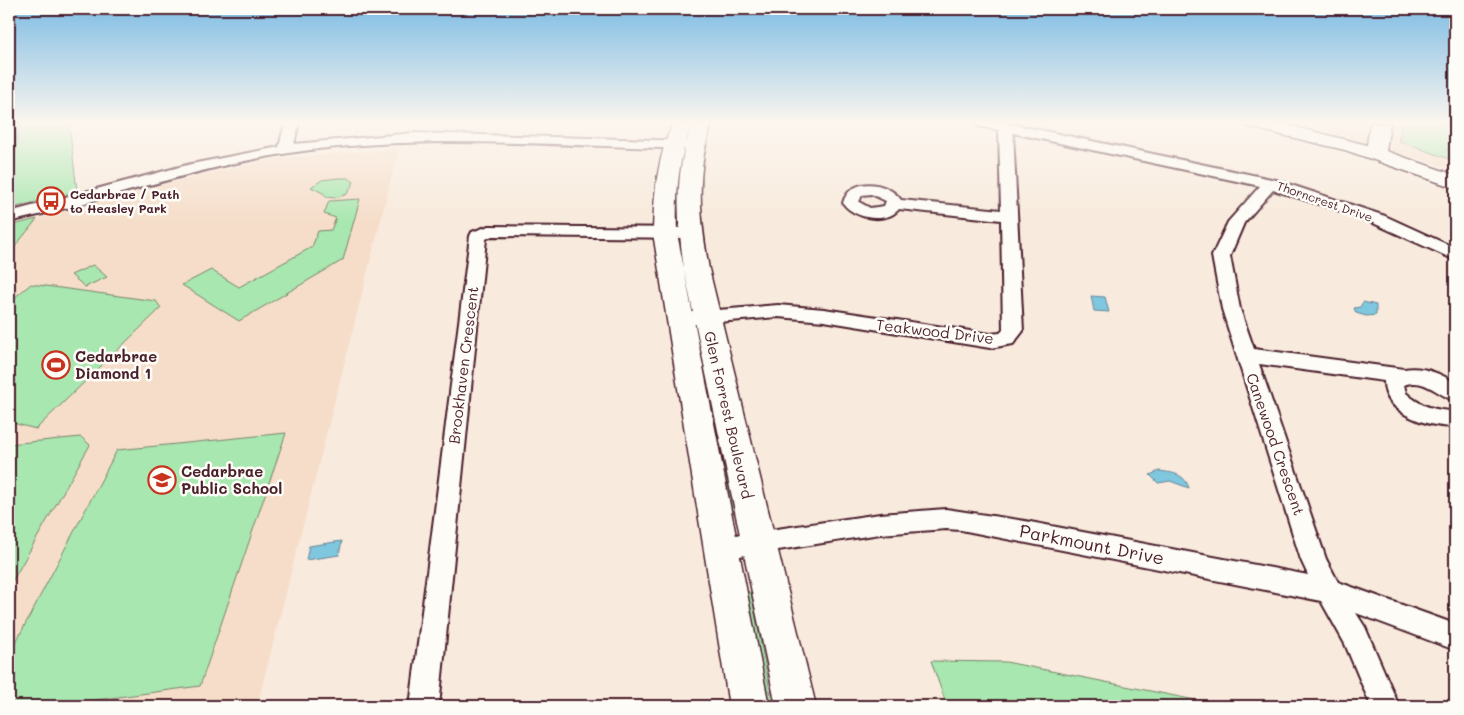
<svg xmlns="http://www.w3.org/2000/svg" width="1464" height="715" font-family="Mali,sans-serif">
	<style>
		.built { fill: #f5ddc9 }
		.green { fill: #a8e7af; stroke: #79836d }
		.water { fill: #7ec7df; stroke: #698497 }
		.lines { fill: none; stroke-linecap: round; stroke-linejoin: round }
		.stream { stroke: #698497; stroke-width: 4 }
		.street-casing { stroke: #4a1f2b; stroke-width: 4 }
		.secondary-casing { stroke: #4a1f2b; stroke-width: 3 }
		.street { fill: #fdfcf7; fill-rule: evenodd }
		.secondary { fill: #fdfcf7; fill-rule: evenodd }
		.labels { text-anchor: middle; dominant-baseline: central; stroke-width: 5; stroke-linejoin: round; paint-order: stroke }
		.far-poi-label { font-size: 12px; font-weight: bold; fill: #4a1f2b; stroke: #fdfcf7; text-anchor: start }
		.far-street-label { font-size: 12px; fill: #4a1f2b; stroke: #fdfcf7 }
		.street-label { font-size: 15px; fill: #4a1f2b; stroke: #fdfcf7 }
		.poi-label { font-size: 15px; font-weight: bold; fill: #4a1f2b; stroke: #fdfcf7; text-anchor: start }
		.near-street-label { font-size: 18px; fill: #4a1f2b; stroke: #fdfcf7 }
	</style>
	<rect width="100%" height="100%" fill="#f8eadc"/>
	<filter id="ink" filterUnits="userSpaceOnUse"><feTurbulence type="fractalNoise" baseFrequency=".02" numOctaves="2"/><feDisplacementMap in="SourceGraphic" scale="10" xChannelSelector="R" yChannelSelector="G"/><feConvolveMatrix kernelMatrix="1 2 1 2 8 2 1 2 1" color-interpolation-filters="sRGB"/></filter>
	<g filter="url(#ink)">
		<!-- built -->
		<path class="built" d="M1295,123H1455V171L1431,162Z
			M399,148L257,706H9V254L37,219L177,181L272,159Z"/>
		<!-- green -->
		<path class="green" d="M9,123H69L77,191L9,209Z
			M1402,123H1455V145L1447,149L1455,161L1399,141Z
			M338,178H348L354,182L347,194L336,198L326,197L323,193L311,187L322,180Z
			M360,199L343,260L239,321L182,285L211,270L239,287L312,247L318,231L331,230L336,218L324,214L329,201Z
			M37,219L9,254V226Z
			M93,265L107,277L85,287L71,275Z
			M31,284L156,301L161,308L36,429L9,422V302Z
			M698,344L702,347L735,507L733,514L727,517Z
			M286,433L200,686L51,706H9V655L117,450Z
			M81,437L90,445L9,587V444Z
			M744,589L751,593L773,706H756L736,595Z
			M931,661L1006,662L1225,706H947Z"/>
		<!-- water -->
		<path class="water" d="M1091,296L1105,297L1109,312L1094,311Z
			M1363,302L1376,305V315L1366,316L1356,313L1354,308L1360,307Z
			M1159,471C1173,473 1184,473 1189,488L1170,481L1158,483L1150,475Z
			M342,541L339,555L306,560L309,546Z"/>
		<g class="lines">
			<!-- stream -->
			<path class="stream" d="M9,127L17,131L9,186"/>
			<!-- street casing -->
			<g class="street-casing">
				<path id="street" d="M285,123H299L294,144L414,133L692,141L697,142L699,145L697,148L692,149C563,146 432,134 303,151C203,164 107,201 9,222V212L191,164L279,147Z
					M976,123H1007L1276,180L1385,216L1455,248V260L1373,223L1335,209L1273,190L1244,223L1230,256L1240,309L1254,349L1404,369C1422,366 1440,373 1455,383V401C1438,395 1424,377 1404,385L1406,393C1420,406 1436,411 1455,411V427C1428,427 1383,414 1384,381L1259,364L1326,559L1338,582L1455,624V650L1356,613L1365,627L1399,706H1371L1345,644L1321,601L961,530L946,529L880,534L721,559L712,556L709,548L712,540L721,537L880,514L946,509L1025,521L1308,575L1301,560L1222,309L1212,256L1228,222L1260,186L1013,133L1023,331L1013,344L990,348L824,321L778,317L693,324L686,322L684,318L686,314L693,312L778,305L824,309L990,334L1000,333L1003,330L1001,220L899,209C886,225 853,218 843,203C850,176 888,181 901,200L1001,210L999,130L978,126ZM871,194L886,201L884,206L870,208L859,202L862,195Z
					M489,226L691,228L697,229L699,233L697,237L691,238L492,236L486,239L439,706H410L470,236L472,232Z"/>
			</g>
			<!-- secondary casing -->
			<g class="secondary-casing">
				<path id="secondary" d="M673,123H712C695,172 700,219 709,269L816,706H776L684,269C677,220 674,172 692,125C677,160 676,195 677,233L769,706H729L653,233C654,194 657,159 673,123Z
					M1246,123H1280L1367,145L1370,123H1390L1386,151L1455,175V188L1345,150L1249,127Z"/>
			</g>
			<!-- street -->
			<use href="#street" class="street"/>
			<!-- secondary -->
			<use href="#secondary" class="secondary"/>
		</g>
	</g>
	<!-- sky -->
	<linearGradient id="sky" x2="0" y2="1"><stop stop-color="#7dbce4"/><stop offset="0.55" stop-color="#fcf6ef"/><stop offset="1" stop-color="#fcf6ef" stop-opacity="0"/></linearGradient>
	<rect width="1464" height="223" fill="url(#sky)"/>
	<!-- icons -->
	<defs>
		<g id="bus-ring" transform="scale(1.4375)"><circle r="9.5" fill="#fdfcf7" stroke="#c8321e" stroke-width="1.5"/><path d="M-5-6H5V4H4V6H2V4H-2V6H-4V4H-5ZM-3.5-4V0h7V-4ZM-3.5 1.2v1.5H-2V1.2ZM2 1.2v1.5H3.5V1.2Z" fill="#c8321e"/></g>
		<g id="stadium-ring" transform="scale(1.4375)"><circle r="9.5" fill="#fdfcf7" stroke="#c8321e" stroke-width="1.5"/><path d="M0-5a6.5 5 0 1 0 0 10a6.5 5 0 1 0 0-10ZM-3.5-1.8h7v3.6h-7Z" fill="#c8321e"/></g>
		<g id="school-ring" transform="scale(1.4375)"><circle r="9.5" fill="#fdfcf7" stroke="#c8321e" stroke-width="1.5"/><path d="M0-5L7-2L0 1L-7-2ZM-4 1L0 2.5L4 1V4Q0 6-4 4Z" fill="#c8321e"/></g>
	</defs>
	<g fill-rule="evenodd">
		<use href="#bus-ring" x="51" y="201"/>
		<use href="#stadium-ring" x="56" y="365"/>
		<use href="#school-ring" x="162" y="480"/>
	</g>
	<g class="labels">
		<!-- far-poi labels -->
		<g class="far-poi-label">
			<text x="70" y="194">Cedarbrae / Path<tspan x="70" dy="14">to Heasley Park</tspan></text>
		</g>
		<!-- far-street labels -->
		<g class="far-street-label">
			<text transform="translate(1325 201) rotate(19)">Thorncrest Drive</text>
		</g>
		<!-- street labels -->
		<g class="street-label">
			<text transform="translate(935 331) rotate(7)">Teakwood Drive</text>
			<text transform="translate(463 365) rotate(-83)">Brookhaven Crescent</text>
			<text transform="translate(729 415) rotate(77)">Glen Forrest Boulevard</text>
			<text transform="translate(1276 444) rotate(71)">Canewood Crescent</text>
		</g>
		<!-- poi labels -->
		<g class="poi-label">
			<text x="75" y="356">Cedarbrae<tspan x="75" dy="17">Diamond 1</tspan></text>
			<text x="181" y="471">Cedarbrae<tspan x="181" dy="17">Public School</tspan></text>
		</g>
		<!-- near-street labels -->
		<g class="near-street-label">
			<text transform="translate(1092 544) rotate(11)">Parkmount Drive</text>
		</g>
	</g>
	<!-- margin -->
	<rect width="1464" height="715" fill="none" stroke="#fdfcf7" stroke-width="30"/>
	<rect x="15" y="15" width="1434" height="685" fill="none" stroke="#4a1f2b" stroke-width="2" filter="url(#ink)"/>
</svg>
